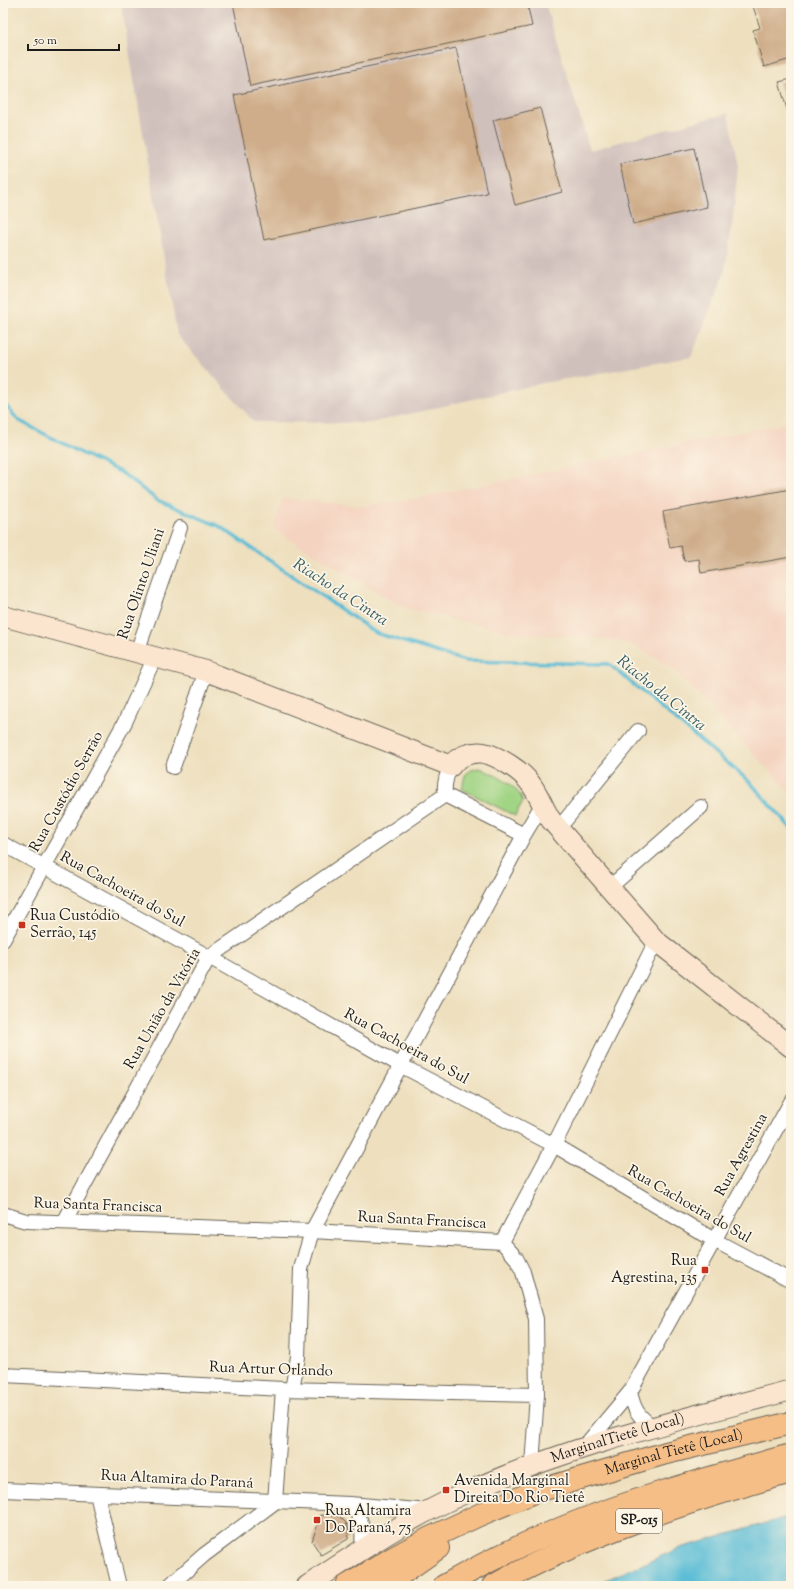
<svg xmlns="http://www.w3.org/2000/svg" width="794" height="1589" font-family="'Sorts Mill Goudy',serif">
	<style>
		.built { fill: #f4d3c0 }
		.industrial { fill: #d0c0bc }
		.green { fill: #a1d484; stroke: #5e7850 }
		.water { fill: #57bbd5; stroke: #3a6c78 }
		.lines { fill: none; stroke-linecap: round; stroke-linejoin: round }
		.stream { stroke: #57bbd5; stroke-width: 3.5 }
		.building { fill: #cfad8a }
		.street-casing { stroke: #666155; stroke-width: 16 }
		.secondary-casing { stroke: #666155; stroke-width: 22 }
		.highway-casing { stroke: #666155; stroke-width: 24 }
		.street { stroke: #fff; stroke-width: 14 }
		.secondary { stroke: #fbe5cf; stroke-width: 20 }
		.highway { stroke: #f6be87; stroke-width: 22 }
		.poi-dot { fill: #c8321e; stroke: #fcf5e5; stroke-width: 1.5 }
		.labels { text-anchor: middle; dominant-baseline: central; stroke-width: 3.5; stroke-linejoin: round; paint-order: stroke }
		.shield { fill: #fcf5e5; stroke: #5f5d58; stroke-width: 1 }
		.shield-label { font-size: 14px; font-weight: bold; fill: #1c1c1c }
		.street-label { font-size: 15px; fill: #1c1c1c; stroke: #fcf5e5 }
		.poi-label { font-size: 15px; fill: #1c1c1c; stroke: #fcf5e5; text-anchor: start }
		.water-label { font-size: 16px; font-style: italic; fill: #345c66; stroke: #fcf5e5 }
	</style>
	<rect width="100%" height="100%" fill="#fcf5e5"/>
	<filter id="ink" filterUnits="userSpaceOnUse"><feTurbulence type="fractalNoise" baseFrequency=".025" numOctaves="2"/><feDisplacementMap in="SourceGraphic" scale="8" xChannelSelector="R" yChannelSelector="G"/><feConvolveMatrix kernelMatrix="1 2 1 2 8 2 1 2 1" color-interpolation-filters="sRGB"/></filter>
	<filter id="wash" filterUnits="userSpaceOnUse"><feTurbulence type="fractalNoise" baseFrequency=".012" numOctaves="4" result="noise"/><feDisplacementMap in="SourceGraphic" scale="16" xChannelSelector="R" yChannelSelector="G"/><feGaussianBlur stdDeviation="0.9" result="paint"/><feColorMatrix in="noise" values="0 0 0 0 0 0 0 0 0 0 0 0 0 0 0 0 0 1.4 0 .05"/><feComposite in="paint" operator="in"/></filter>
	<g filter="url(#wash)">
		<rect width="100%" height="100%" fill="#eee0bf"/>
		<!-- built -->
		<path class="built" d="M791,422V793L672,668L631,644L595,638L508,632L402,607L274,530L282,498L360,506L398,502Z"/>
		<!-- industrial -->
		<path class="industrial" d="M121,3H545L590,150L728,113L738,166L732,226L724,275L691,357L543,383L370,423L254,422L177,335Z"/>
		<!-- green -->
		<path class="green" d="M479,768C494,774 518,785 523,801L515,816L462,789L465,775L471,770Z"/>
		<!-- water -->
		<path class="water" d="M791,1516V1586H592L680,1548Z"/>
		<g class="lines">
			<!-- stream -->
			<path class="stream" d="M3,402L18,420L77,451L122,473L157,500L219,526L376,633L465,661L609,664L750,782L791,828"/>
		</g>
		<g id="blocks">
			<!-- building -->
			<path class="building" d="M233,3H527L532,26L250,86Z
				M752,3H791V59L764,67L753,30L760,28Z
				M456,48L487,193L264,240L234,95Z
				M791,79V123L779,82Z
				M540,108L562,192L515,205L493,120Z
				M694,148L707,207L633,224L620,164Z
				M791,489V557L701,573L699,559L684,561L681,546L670,548L663,512Z
				M791,591V608H790L787,592Z
				M321,1515L339,1516L346,1523L349,1531L348,1539L321,1555L312,1541Z"/>
		</g>
	</g>
	<g filter="url(#ink)">
		<use href="#blocks" fill-opacity="0" stroke="#666155" stroke-width="1"/>
		<g class="lines">
			<!-- street casing -->
			<g class="street-casing">
				<path id="street" d="M137,652L180,528
					M451,766C446,775 444,784 445,795L524,835
					M173,767L206,671
					M559,828L638,731
					M3,844L209,957L400,1065L554,1145L714,1240L791,1281
					M610,887L701,807
					M3,940L125,722L155,657
					M3,1214L26,1221L312,1231L502,1242
					M64,1222L209,957L445,795
					M502,1242L554,1145L656,941
					M502,1242L516,1258L523,1272L536,1319L537,1395L532,1465
					M3,1375L283,1389L537,1395
					M292,1389L298,1357L301,1269L312,1231L524,835L542,805
					M630,1392C634,1410 638,1416 653,1427
					M584,1447L630,1392L791,1102
					M3,1490L350,1504L428,1511
					M97,1494L119,1586
					M350,1504C364,1519 363,1530 362,1550
					M169,1586L204,1555L275,1502L283,1389"/>
			</g>
			<!-- secondary casing -->
			<g class="secondary-casing">
				<g id="secondary">
					<path d="M3,616L206,671L451,766C457,756 473,751 484,753C498,756 522,771 530,783C539,794 543,808 551,820L656,941L791,1047"/>
					<path id="s1" d="M307,1586C357,1553 408,1518 463,1494C568,1446 680,1420 791,1390"/>
				</g>
			</g>
			<!-- highway casing -->
			<g class="highway-casing">
				<g id="highway">
					<path id="s2" d="M347,1586L393,1558L430,1538L479,1515L534,1492L666,1453L791,1423"/>
					<path d="M384,1586L438,1548"/>
					<path d="M444,1586C475,1568 508,1551 541,1537C620,1502 708,1478 791,1455"/>
					<path d="M493,1586C586,1534 689,1501 791,1472"/>
				</g>
			</g>
			<!-- street -->
			<use href="#street" class="street"/>
			<!-- secondary -->
			<use href="#secondary" class="secondary"/>
			<!-- highway -->
			<use href="#highway" class="highway"/>
		</g>
	</g>
	<!-- markers -->
	<g class="poi-dot">
		<rect x="18" y="921" width="8" height="8" rx="2"/>
		<rect x="701" y="1266" width="8" height="8" rx="2"/>
		<rect x="442" y="1486" width="8" height="8" rx="2"/>
		<rect x="313" y="1516" width="8" height="8" rx="2"/>
	</g>
	<g class="labels">
		<!-- shield labels -->
		<rect class="shield" x="616" y="1509" width="46" height="24" rx="3"/>
		<g class="shield-label">
			<text x="639" y="1521">SP-015</text>
		</g>
		<!-- street labels -->
		<g class="street-label">
			<text transform="translate(142 584) rotate(-71)">Rua Olinto Uliani</text>
			<text transform="translate(67 792) rotate(-61)">Rua Custódio Serrão</text>
			<text transform="translate(122 890) rotate(29)">Rua Cachoeira do Sul</text>
			<text transform="translate(163 1009) rotate(-60)">Rua União da Vitória</text>
			<text transform="translate(406 1047) rotate(29)">Rua Cachoeira do Sul</text>
			<text transform="translate(742 1155) rotate(-61)">Rua Agrestina</text>
			<text transform="translate(689 1205) rotate(30)">Rua Cachoeira do Sul</text>
			<text transform="translate(98 1206) rotate(2)">Rua Santa Francisca</text>
			<text transform="translate(422 1221) rotate(3)">Rua Santa Francisca</text>
			<text transform="translate(271 1370) rotate(2)">Rua Artur Orlando</text>
			<text stroke="none"><textPath href="#s1" startOffset="346">MarginalTietê (Local)</textPath></text>
			<text stroke="none"><textPath href="#s2" startOffset="355">Marginal Tietê (Local)</textPath></text>
			<text transform="translate(177 1480) rotate(3)">Rua Altamira do Paraná</text>
		</g>
		<!-- poi labels -->
		<g class="poi-label">
			<text x="30" y="916">Rua Custódio<tspan x="30" dy="17">Serrão, 145</tspan></text>
			<text x="697" y="1261" text-anchor="end">Rua<tspan x="697" dy="17">Agrestina, 135</tspan></text>
			<text x="454" y="1481">Avenida Marginal<tspan x="454" dy="17">Direita Do Rio Tietê</tspan></text>
			<text x="325" y="1511">Rua Altamira<tspan x="325" dy="17">Do Paraná, 75</tspan></text>
		</g>
		<!-- water labels -->
		<g class="water-label">
			<text transform="translate(340 593) rotate(33)">Riacho da Cintra</text>
			<text transform="translate(661 694) rotate(39)">Riacho da Cintra</text>
		</g>
	</g>
	<!-- margin -->
	<rect width="794" height="1589" fill="none" stroke="#fcf5e5" stroke-width="16"/>
	<!-- scale -->
	<path d="M28 44v6h91v-6" fill="none" stroke="#1c1c1c" stroke-width="2"/>
	<text x="34" y="44" font-size="12" fill="#1c1c1c" stroke="#fcf5e5" stroke-width="3" paint-order="stroke">50 m</text>
</svg>
